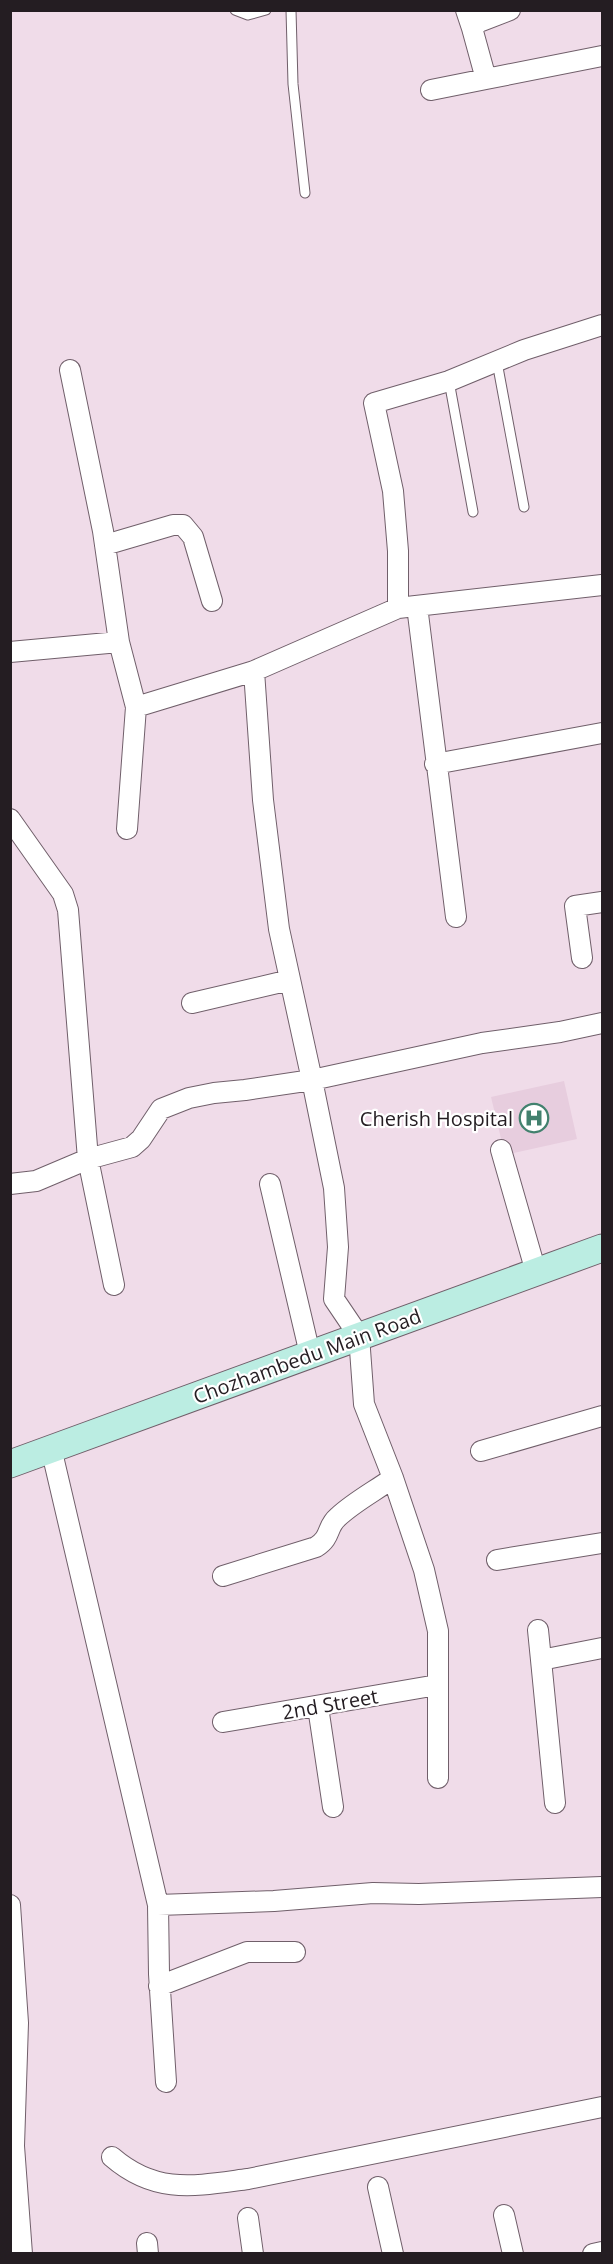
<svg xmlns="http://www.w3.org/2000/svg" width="613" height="2264" font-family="'Open Sans',sans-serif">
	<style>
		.built { fill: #e7cdde }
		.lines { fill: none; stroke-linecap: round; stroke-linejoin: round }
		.lane-casing { stroke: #705f6a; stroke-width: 11 }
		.street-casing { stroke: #705f6a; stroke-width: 22 }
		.secondary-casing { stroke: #705f6a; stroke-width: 29 }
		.lane { stroke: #fff; stroke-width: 9 }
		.street { stroke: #fff; stroke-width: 20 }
		.secondary { stroke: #bbede2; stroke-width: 27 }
		.labels { text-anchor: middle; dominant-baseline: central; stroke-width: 4.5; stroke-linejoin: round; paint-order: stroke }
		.poi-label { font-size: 20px; fill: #241d22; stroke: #fff; text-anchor: end }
		.street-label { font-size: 20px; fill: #241d22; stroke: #fff }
	</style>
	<rect width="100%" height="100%" fill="#f0dce9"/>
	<!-- built -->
	<path class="built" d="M564,1081L577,1139L505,1155L491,1097Z"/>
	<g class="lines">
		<!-- lane casing -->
		<g class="lane-casing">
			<path id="lane" d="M235,10L248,15L266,10
				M291,10L293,84L305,193
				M497,362L524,507
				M449,381L473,512"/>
		</g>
		<!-- street casing -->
		<g class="street-casing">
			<path id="street" d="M466,10L472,28
				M510,10L479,22L472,28L486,79L602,56
				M431,90L486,79
				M70,370L103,531L119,642L136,707L254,671
				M105,545L173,525H183L193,537L212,601
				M602,585L398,608L254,671L263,800L279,929L312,1080L482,1043L560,1032L602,1023
				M417,606L456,917
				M398,608V551L393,491L374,403L449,381L524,350L602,325
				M10,652L119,642
				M435,764L602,733
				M10,819L63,894L68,910L88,1159L114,1285
				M127,829L136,707
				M582,958L575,906L602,902
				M192,1003L290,980
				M501,1150L536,1272
				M10,1184L36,1181L88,1159L132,1147L141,1139L161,1109L189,1098L214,1093L245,1090L312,1080L334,1188L338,1247L334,1299L359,1336L364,1404L393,1478L424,1570L438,1631V1778
				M270,1184L310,1354
				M51,1448L158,1905L159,1974L166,2082
				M481,1451L602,1416
				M497,1560L602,1543
				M223,1576L316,1547C332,1537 326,1527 338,1517C354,1502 375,1491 393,1478
				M538,1630L541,1660
				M318,1707L333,1807
				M223,1722L437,1685
				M555,1803L541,1660L602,1648
				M10,1905L18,2023L14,2146L22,2254
				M158,1905L274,1901L373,1893L419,1894L602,1887
				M159,1986L247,1952H295
				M112,2157C156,2195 195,2186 248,2179L602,2107
				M378,2187L393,2254
				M504,2215L513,2254
				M248,2218L253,2254
				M147,2243L148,2254
				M593,2254L602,2252"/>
		</g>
		<!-- secondary casing -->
		<g class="secondary-casing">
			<path id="secondary" d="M10,1464L602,1248"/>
		</g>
		<!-- lane -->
		<use href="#lane" class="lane"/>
		<!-- street -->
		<use href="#street" class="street"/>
		<!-- secondary -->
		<use href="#secondary" class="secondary"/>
	</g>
	<!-- icons -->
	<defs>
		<g id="hospital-ring" transform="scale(1.5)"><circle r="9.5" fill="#fff" stroke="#42816e" stroke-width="1.5"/><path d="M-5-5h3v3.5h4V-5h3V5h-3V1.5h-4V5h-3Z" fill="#42816e"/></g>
	</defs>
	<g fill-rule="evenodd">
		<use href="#hospital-ring" x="534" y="1118"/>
	</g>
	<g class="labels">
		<!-- poi labels -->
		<g class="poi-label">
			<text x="513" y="1118">Cherish Hospital</text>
		</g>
		<!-- street labels -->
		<g class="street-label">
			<text transform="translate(307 1356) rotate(-20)">Chozhambedu Main Road</text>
			<text transform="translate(330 1704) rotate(-10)">2nd Street</text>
		</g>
	</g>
	<!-- border -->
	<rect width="613" height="2264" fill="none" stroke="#241d22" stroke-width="24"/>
</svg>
